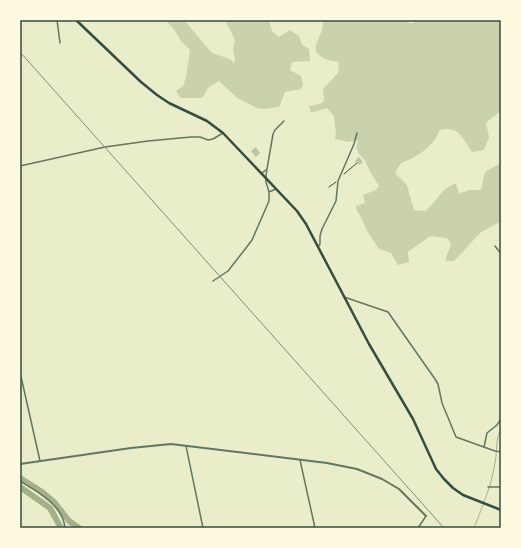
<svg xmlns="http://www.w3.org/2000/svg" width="521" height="548" font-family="'IBM Plex Sans',sans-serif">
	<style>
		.green { fill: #cad2ad }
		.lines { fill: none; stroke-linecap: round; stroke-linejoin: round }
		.stream { stroke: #a3b18a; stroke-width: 1 }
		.river { stroke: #a3b18a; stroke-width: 6 }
		.building { fill: #bcc5a7 }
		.path { stroke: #344e41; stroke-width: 1 }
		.minor { stroke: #617663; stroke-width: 1.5 }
		.tertiary { stroke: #617663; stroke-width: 2 }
		.primary { stroke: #344e41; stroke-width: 2.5 }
		.rail { stroke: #7c8e77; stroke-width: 1 }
		.neatline { fill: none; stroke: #344e41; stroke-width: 1.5 }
	</style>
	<rect width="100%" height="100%" fill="#e9edc9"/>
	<!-- green -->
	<path class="green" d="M165,20H184L212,53L230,59L234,63L235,59L233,49L235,40L225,20H269L272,31L279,37L290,30L299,36L302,45L309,49L310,61L292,62L290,70L301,76L303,84L301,89L285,92L279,107L264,109L257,108L237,98L219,81L208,88L204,96L200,98H181L176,91L183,86L186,77L190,50L181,41L174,29Z
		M323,20H406L409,23H413L418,20H501V112L498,113L486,123L489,137L484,150L472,152C463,139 459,125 440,130L434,141L425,150L413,158L401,163L395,173L407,185L414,210L426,211L445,189L456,183L459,194L469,190H481L485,172L501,163V223H498L481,232L454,261H445L451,244L447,238L430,236L408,252L409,262L398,265L391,253L379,249L367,231L361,217L356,209V206L365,203L363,195L376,190L379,186L372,175L364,159L359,154L356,148L358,140L348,142L335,139L336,134L334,116L327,108L311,113L309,106L320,104L324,101L323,89L338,73L339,62C327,60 311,57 317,42C318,38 321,34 322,30C323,27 323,23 323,20Z"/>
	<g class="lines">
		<!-- stream -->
		<path class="stream" d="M484,502C490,487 494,472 496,456C497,447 496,438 501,429
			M474,528L483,505"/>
		<!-- river -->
		<path class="river" d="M20,478L42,492L54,502L69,521L79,528
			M20,487L50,508L61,528"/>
	</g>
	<!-- building -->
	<path class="building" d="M256,147L260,153L256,157L251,151Z
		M359,157L363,162L359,165L355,161Z"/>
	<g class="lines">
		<!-- path -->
		<path class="path" d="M344,174L357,163
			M329,187L336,182"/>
		<!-- minor -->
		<path class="minor" d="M57,20L60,43
			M20,166L105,147L148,141L191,137H200L208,140L213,139L223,133
			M262,173L267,169L273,134L275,130L284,121
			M269,192L276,189
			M495,246L501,254
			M318,247L320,244V236L322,229L336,201L338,181L354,144L357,133
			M213,281L228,271L246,248L252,240L269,201V192L266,182V175L267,169
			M344,297L388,312L435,379L438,384L442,403L456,437L495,451L501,452
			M20,372L40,461
			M186,446L203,528
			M484,447L487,433L497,425L501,419
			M300,460L315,528
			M20,481C38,492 63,505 65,528
			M488,487H501
			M418,528L426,516"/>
		<!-- tertiary -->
		<path class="tertiary" d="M20,464L131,448L171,444L327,463L357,469L382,479L399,489L426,516"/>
		<!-- primary -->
		<path class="primary" d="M76,20L141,82L157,95L169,103L207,121L223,133L297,211L306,224L369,344L413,419L436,469L444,479L453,488L463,495L501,510"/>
		<!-- rail -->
		<path class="rail" d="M20,52L444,528"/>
	</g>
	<!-- border -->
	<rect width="521" height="548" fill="none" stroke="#fefae0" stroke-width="42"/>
	<rect x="21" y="21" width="479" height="506" class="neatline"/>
</svg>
